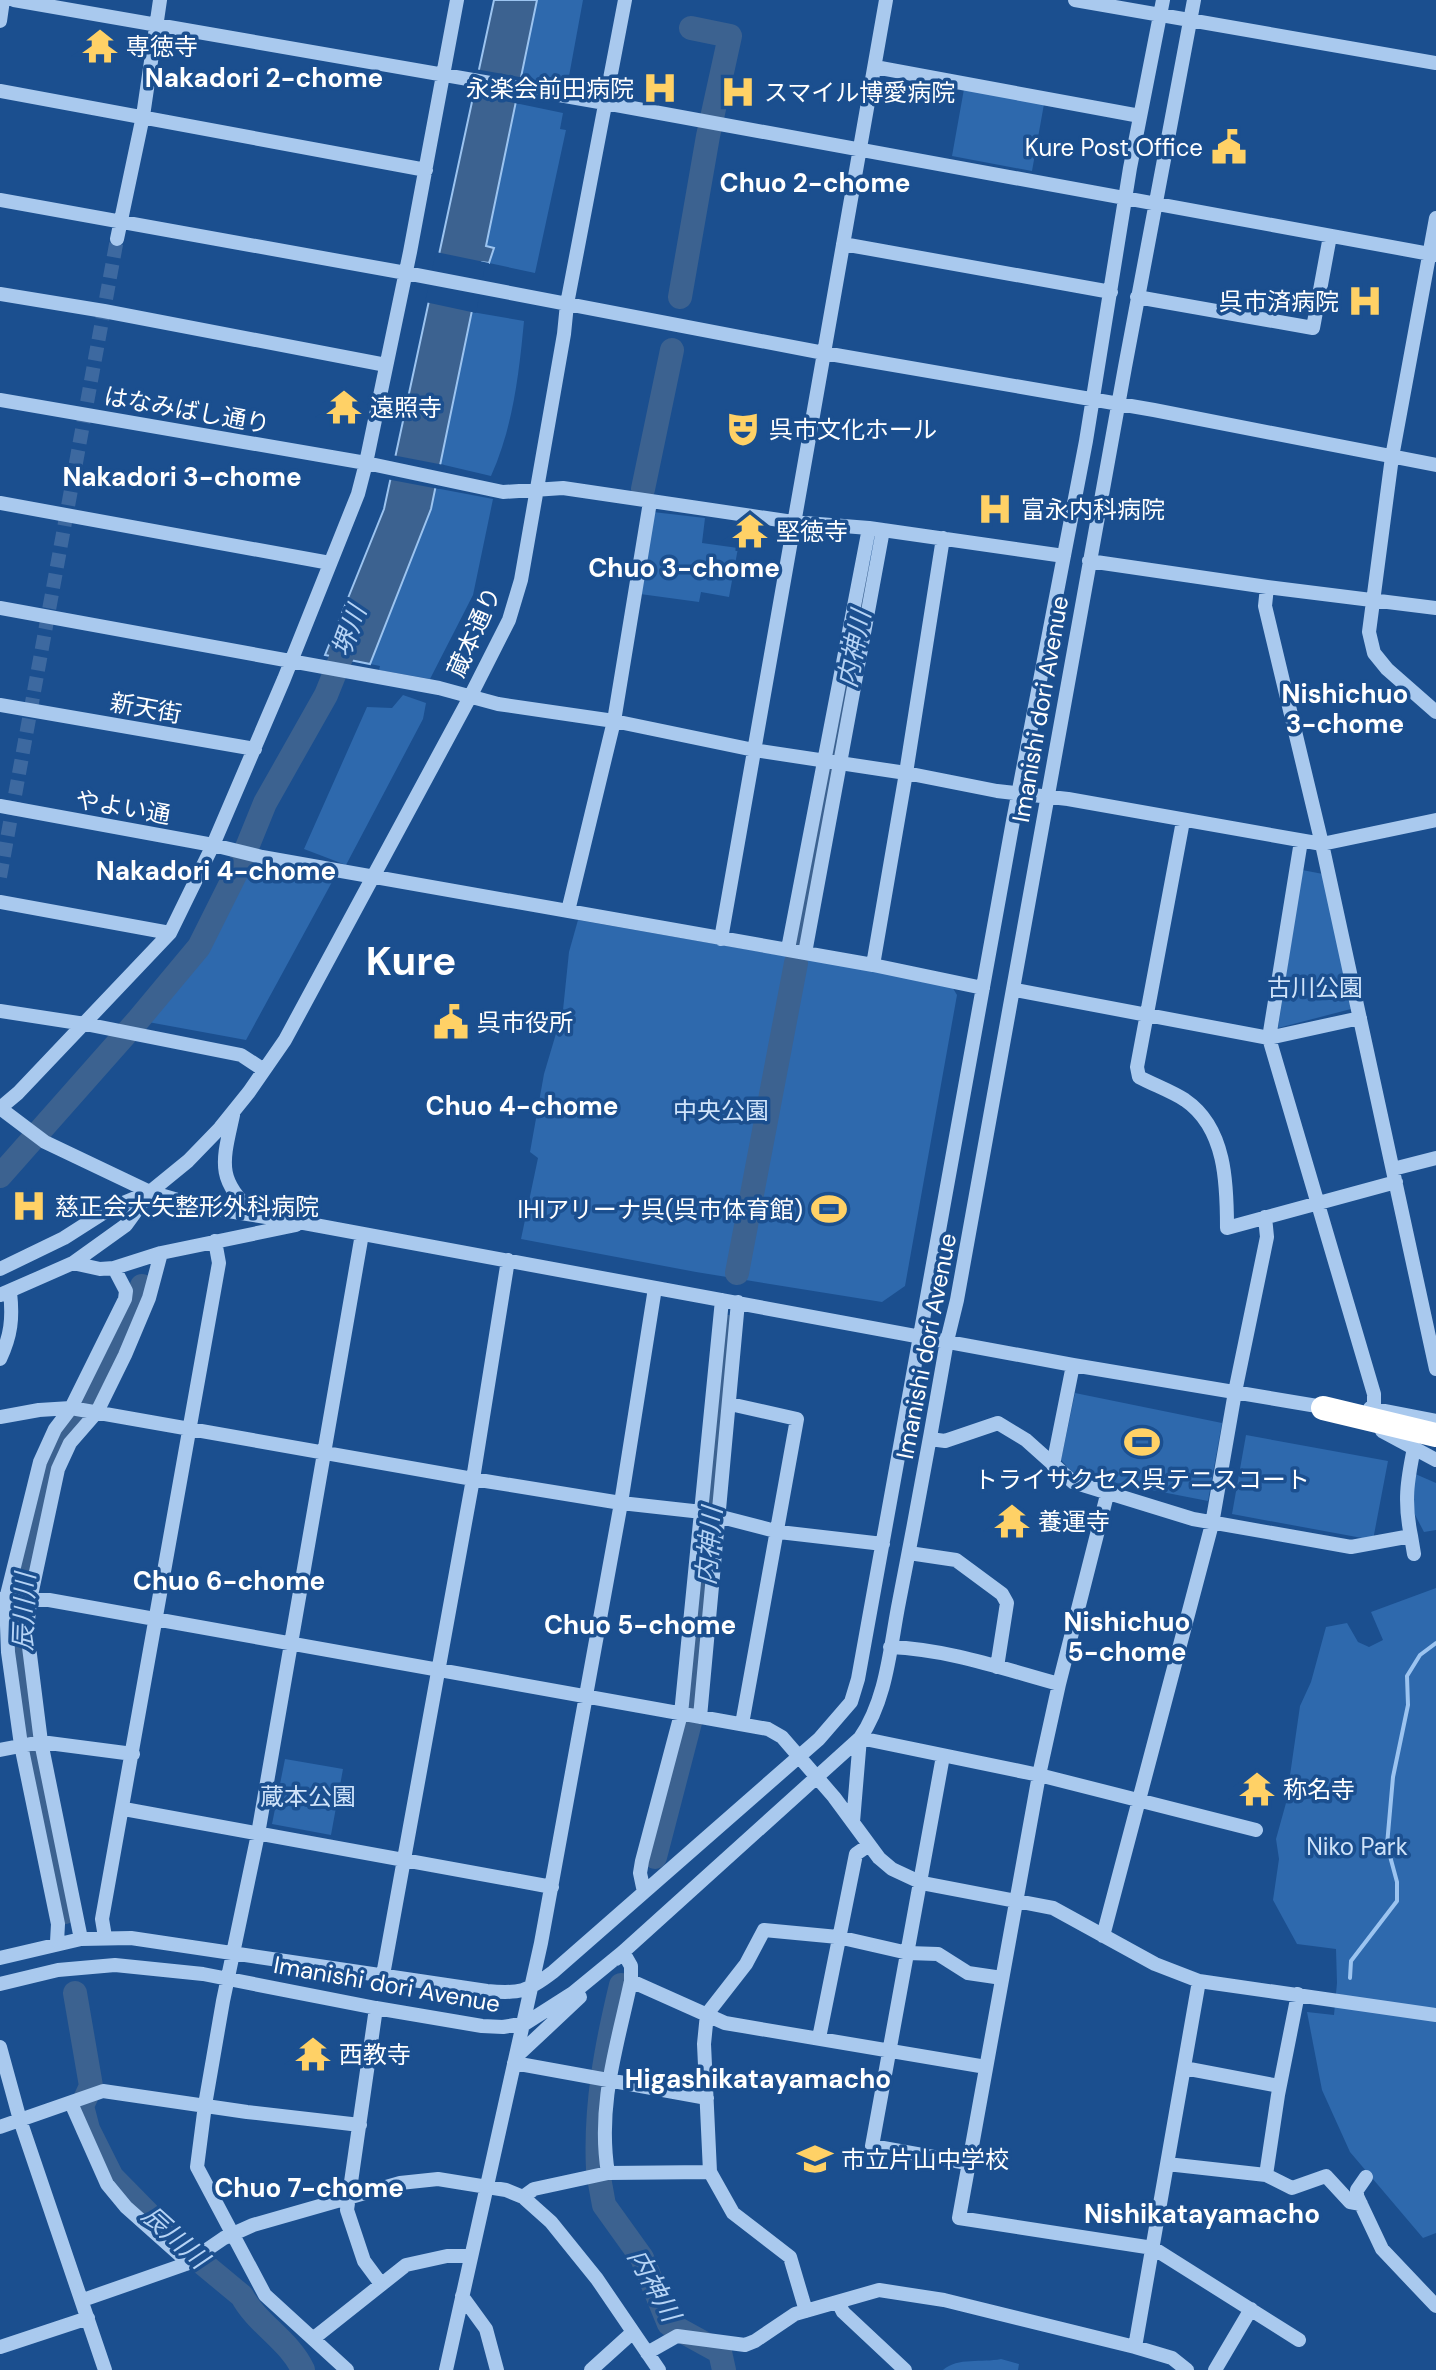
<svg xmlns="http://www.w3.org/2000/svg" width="1436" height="2370" font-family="'DM Sans','Noto Sans JP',sans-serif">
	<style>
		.green { fill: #2e69ad }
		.water { fill: #3c6290; stroke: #9cc4f0; stroke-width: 2 }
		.pier { fill: #1b4f8f }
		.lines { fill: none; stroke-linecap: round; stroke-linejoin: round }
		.stream { stroke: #9cc4f0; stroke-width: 4 }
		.river { stroke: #3c6290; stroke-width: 24 }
		.minor-tunnel { stroke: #3d69a0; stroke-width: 14; stroke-dasharray: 14 7; stroke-linecap: butt }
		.minor { stroke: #a9c9ee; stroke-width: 14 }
		.highway { stroke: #fff; stroke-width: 24 }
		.labels { text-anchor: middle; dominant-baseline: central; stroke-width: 7; stroke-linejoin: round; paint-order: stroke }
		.poi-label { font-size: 24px; fill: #fff; stroke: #1b4f8f; text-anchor: start }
		.street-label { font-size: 24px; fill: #fff; stroke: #1b4f8f }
		.park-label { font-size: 24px; fill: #cfe3fa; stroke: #1b4f8f }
		.neighbourhood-label { font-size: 26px; font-weight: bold; fill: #fff; stroke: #1b4f8f }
		.water-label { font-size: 26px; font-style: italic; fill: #b5d3f5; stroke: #1b4f8f }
		.town-label { font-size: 40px; font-weight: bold; fill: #fff; stroke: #1b4f8f }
	</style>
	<rect width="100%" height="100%" fill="#1b4f8f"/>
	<!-- green -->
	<path class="green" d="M537,0H583L567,87L521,77Z
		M964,89L1044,104L1032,171L952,156Z
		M515,103L563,113L560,129L566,130L535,273L489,263L494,248L485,246Z
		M472,312L524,321C519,374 513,427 491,476L440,464Z
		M435,488L493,499L473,595L430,679L379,670L380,666L370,664L431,509Z
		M653,512L705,518L702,543L738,548L729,597L701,592L699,602L640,594Z
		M403,695L426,703L423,719L346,865L304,849L367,707L392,708Z
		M253,862L332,882L246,1040L148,1022L207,951Z
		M1302,870L1323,874L1351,1009L1278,1028Z
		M578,920L951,985L957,995L905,1286L882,1302L696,1272L521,1239L538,1158L530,1152L544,1074L563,1010L569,952Z
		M1075,1393L1222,1423L1208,1501L1075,1475L1061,1460Z
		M1246,1435L1388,1461L1373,1540L1232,1514Z
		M1413,1473L1436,1483V1530L1424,1532L1413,1511Z
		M1436,1588V2233L1423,2238L1350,2152L1322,2090L1307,2012L1334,2015L1337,1983L1336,1949L1297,1944L1273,1900L1279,1859L1276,1839L1286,1803L1300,1706L1311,1682L1326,1627L1347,1623L1358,1642L1369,1647L1383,1640L1371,1612Z
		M285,1759L343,1769L331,1835L272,1824Z
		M1001,2359L1019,2364L1018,2370H943C958,2357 982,2363 1001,2359Z"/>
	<!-- water -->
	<path class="water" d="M494,0H537L486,246L494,248L489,263L482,262L431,509L370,664L325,655L384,509Z"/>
	<!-- pier -->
	<path class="pier" d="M475,69L525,78L519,104L470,94Z
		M436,252L489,263L488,267L485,266L476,313L425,302Z
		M392,455L444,465L439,489L386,479Z"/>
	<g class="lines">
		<!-- stream -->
		<path class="stream" d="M1350,1978L1351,1961L1397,1901V1882L1387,1845L1393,1777L1408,1705L1407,1676L1420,1655L1436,1643"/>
		<!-- river -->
		<path class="river" d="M680,297L708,136L730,36L691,28
			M643,489L672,350
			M835,752L867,577
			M797,943L829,778
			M0,1176L139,1019L199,947L239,867L265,803L326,695L353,628
			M737,1273L796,963
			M655,1857L695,1703L728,1327
			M65,1912L56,1874L29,1728L20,1635L27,1545L58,1437L90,1392L131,1316L142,1286
			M75,1993L91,2086L82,2106L88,2129L112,2177L172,2238L242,2296C257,2324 290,2341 303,2370
			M598,2169C595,2106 606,2047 621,1985
			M600,2183L604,2205L642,2258L669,2324L720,2352L724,2370"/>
		<!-- minor-tunnel -->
		<path class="minor-tunnel" d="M0,877L117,239"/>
		<!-- minor -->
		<path class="minor" d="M14,0L605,103L1436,255
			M1075,0L1436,63
			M0,21L3,0
			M875,67L1140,116
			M0,91L426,170
			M0,200L406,273L824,353L1154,410L1436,465
			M1436,218L1392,457L1369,632L1374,653L1387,669L1436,712
			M117,239L143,116L160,0
			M843,244L1111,292
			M0,294L104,311L386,365
			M1137,297L1313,328L1330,236
			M0,400L366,463L503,492L563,488L793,522L869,528L1064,556
			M0,503L330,563
			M1089,561L1267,587L1436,608
			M1267,587L1265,606L1322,844L1436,1369
			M0,608L439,688L498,704L614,721L754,750L906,773L997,791L1068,799L1322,844L1436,820
			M0,705L255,749
			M0,806L213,845L262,857L873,965L983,988
			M1183,821L1137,1067L1139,1077C1154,1085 1171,1091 1185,1100C1226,1128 1227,1184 1227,1228L1396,1182
			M1301,841L1269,1038L1374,1394V1409
			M0,902L170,933
			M568,911L614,721L650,502
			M721,939L886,0
			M788,949L869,528
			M805,953L883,530
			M873,965L906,773L943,538
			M1015,990L1269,1038L1360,1018
			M0,1011L85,1024L241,1055L264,1070
			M0,1108L45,1142L150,1192L202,1207L304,1223L1073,1365L1329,1408
			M0,1108L18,1093L170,933L213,845L284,679L358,494L366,463L410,252L457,0
			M233,1115C223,1161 215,1180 255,1214
			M1393,1169L1436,1158
			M73,1263L100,1269L114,1268L161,1253L296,1225
			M0,1269L64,1238L111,1208L150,1192
			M0,1295L73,1263L126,1225L150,1192L188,1161L220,1128L249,1092L285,1040L470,697L509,620L521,580L564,334L567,304L625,0
			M0,1359C11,1336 13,1318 10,1292
			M730,1404L797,1419L742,1724
			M1370,1408L1436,1421
			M0,1417L39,1410L71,1408L473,1479L621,1503L702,1512L779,1532L883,1544
			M1382,1431L1436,1460
			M930,1439L945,1441L998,1423L1026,1440L1073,1482L1193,1519L1351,1547L1411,1536L1414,1554
			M1053,1465L1073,1365
			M1108,1491L1059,1684L1039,1775L959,2218L1153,2248L1299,2340
			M1411,1536C1404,1502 1407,1482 1414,1448
			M909,1553L956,1560L1002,1594L1007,1603L997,1667
			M0,1599L49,1600L768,1729L782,1737L834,1797L879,1858L892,1869L922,1883L1053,1908L1155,1964L1199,1981L1436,2015
			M890,1647C947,1649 1004,1669 1059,1684
			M700,1717L738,1302
			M0,1750L41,1742L133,1754
			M943,1756L872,2146L967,2163
			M124,1809L552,1887
			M853,1822L860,1738L1039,1775L1256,1830
			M644,1892L640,1873L642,1861L681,1714L722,1300
			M1103,1936L1212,1524L1235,1392L1267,1237L1265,1217
			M105,1937L102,1919L219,1263L215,1241
			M81,1939L41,1742L27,1631L30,1600L58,1469L70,1443L97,1412L125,1355L149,1298L161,1253
			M57,1942L58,1924L21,1745L8,1652L6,1599L40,1462L55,1429L71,1408L125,1299L126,1291L114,1268
			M0,1958L81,1939L131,1938L487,1991C519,1994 527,1992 553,1972L819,1739L851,1702L858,1679L1013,821L1086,441L1130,168L1163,0
			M383,1975L473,1479L508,1260
			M631,1981L725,2023L986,2067
			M0,1984L58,1970L115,1965L203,1974L376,2008L482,2026L503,2027L526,2023L573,1993L623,1952L860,1738C887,1699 890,1647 899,1602C916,1515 932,1428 947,1341L957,1300L1125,367L1194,0
			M376,2008L347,2210L364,2261L381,2284
			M819,2038L856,1854L869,1845
			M0,2047L20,2120L105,2370
			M516,2057L580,1997
			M514,2063L707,2098
			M1184,2068L1279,2086
			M71,2103L107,2184L126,2207L181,2256L186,2264
			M0,2127L103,2091L247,2112L360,2125
			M1167,2164L1266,2175L1292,2188L1326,2176L1350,2202L1361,2204
			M608,2173C597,2105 617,2047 631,1981V1966L623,1952L616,1959
			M1266,2175L1278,2095L1298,1994
			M1366,2177L1357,2190V2196L1382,2249L1436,2306
			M523,2197L534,2189L608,2173L710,2172
			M462,2296L486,2329L497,2370
			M83,2300L186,2264L224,2238L253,2225L400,2183L438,2179L506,2190L523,2197L551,2222L597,2279L659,2370
			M838,2302L843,2312L905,2370
			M806,2311L790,2257L733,2213L710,2172L704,2044L707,2014L746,1964L764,1930L838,1937L908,1953L938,1954L968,1973L1002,1978
			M314,2338L406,2265L447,2256H470
			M0,2347L88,2318
			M1135,2347L1199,1981
			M647,2353L677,2336L745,2345L755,2341L795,2314L879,2290L944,2300L1135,2347L1172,2358L1187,2370
			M347,2370L265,2295L197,2167L205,2105L223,2001L258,1834L362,1234
			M446,2370L541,1943L621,1503L655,1288
			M591,2370L633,2332
			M1215,2370L1251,2309"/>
		<!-- highway -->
		<path class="highway" d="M1323,1408L1436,1435"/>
	</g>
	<!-- icons -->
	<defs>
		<g id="temple-bare" transform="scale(2.76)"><path d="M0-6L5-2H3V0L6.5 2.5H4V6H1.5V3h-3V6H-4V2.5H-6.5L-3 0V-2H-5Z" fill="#ffd166" stroke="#1b4f8f" stroke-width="2.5" paint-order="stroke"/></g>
		<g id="hospital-bare" transform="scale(2.76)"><path d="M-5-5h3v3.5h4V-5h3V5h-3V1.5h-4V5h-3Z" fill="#ffd166" stroke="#1b4f8f" stroke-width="2.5" paint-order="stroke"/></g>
		<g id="civic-bare" transform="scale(2.76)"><path d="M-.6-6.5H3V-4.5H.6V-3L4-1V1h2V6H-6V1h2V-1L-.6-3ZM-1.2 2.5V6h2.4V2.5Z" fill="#ffd166" stroke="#1b4f8f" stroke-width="2.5" paint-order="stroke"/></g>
		<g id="theatre-bare" transform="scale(2.76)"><path d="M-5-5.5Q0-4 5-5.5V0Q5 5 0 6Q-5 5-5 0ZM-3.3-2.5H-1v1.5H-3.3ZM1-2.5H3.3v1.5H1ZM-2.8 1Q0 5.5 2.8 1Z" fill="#ffd166" stroke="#1b4f8f" stroke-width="2.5" paint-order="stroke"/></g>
		<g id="stadium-bare" transform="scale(2.76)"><path d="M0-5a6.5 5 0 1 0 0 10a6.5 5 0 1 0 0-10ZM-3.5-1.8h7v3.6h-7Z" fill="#ffd166" stroke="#1b4f8f" stroke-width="2.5" paint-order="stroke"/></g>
		<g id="school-bare" transform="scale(2.76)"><path d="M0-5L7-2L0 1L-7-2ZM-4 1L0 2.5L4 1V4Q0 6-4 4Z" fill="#ffd166" stroke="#1b4f8f" stroke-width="2.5" paint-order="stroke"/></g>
	</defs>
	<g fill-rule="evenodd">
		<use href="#temple-bare" x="100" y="46"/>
		<use href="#hospital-bare" x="660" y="88"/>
		<use href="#hospital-bare" x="738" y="92"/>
		<use href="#civic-bare" x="1229" y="147"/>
		<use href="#hospital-bare" x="1365" y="301"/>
		<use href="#temple-bare" x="344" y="407"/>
		<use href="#theatre-bare" x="743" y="429"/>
		<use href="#hospital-bare" x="995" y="509"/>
		<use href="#temple-bare" x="750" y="531"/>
		<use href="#civic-bare" x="451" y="1022"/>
		<use href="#hospital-bare" x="29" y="1206"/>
		<use href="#stadium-bare" x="829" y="1209"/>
		<use href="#stadium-bare" x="1142" y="1442"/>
		<use href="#temple-bare" x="1012" y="1521"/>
		<use href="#temple-bare" x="1257" y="1789"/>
		<use href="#temple-bare" x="313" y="2054"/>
		<use href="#school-bare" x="815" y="2159"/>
	</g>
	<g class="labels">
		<!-- poi labels -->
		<g class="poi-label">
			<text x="126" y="46">専徳寺</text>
			<text x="634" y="88" text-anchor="end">永楽会前田病院</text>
			<text x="764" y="92">スマイル博愛病院</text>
			<text x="1203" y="147" text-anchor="end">Kure Post Office</text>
			<text x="1339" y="301" text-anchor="end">呉市済病院</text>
			<text x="370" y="407">遠照寺</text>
			<text x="769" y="429">呉市文化ホール</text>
			<text x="1021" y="509">富永内科病院</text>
			<text x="776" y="531">堅徳寺</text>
			<text x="477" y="1022">呉市役所</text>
			<text x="55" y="1206">慈正会大矢整形外科病院</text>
			<text x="803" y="1209" text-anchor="end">IHIアリーナ呉(呉市体育館)</text>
			<text x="1142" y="1479" text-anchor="middle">トライサクセス呉テニスコート</text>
			<text x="1038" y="1521">養運寺</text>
			<text x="1283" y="1789">称名寺</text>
			<text x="339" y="2054">西教寺</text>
			<text x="841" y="2159">市立片山中学校</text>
		</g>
		<!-- street labels -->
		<g class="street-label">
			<text transform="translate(187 410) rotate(10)">はなみばし通り</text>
			<text transform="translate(474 632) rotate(-66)">蔵本通り</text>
			<text transform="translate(146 708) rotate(10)">新天街</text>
			<text transform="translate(1040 709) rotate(-80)">Imanishi dori Avenue</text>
			<text transform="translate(123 807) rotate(10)">やよい通</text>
			<text transform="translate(926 1346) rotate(-79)">Imanishi dori Avenue</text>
			<text transform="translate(387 1984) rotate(10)">Imanishi dori Avenue</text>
		</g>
		<!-- park labels -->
		<g class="park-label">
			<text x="1315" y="987">古川公園</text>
			<text x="721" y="1110">中央公園</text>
			<text x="308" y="1796">蔵本公園</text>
			<text x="1357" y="1846">Niko Park</text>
		</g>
		<!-- neighbourhood labels -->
		<g class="neighbourhood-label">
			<text x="264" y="78">Nakadori 2-chome</text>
			<text x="815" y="183">Chuo 2-chome</text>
			<text x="182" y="477">Nakadori 3-chome</text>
			<text x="684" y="568">Chuo 3-chome</text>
			<text x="1345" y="694">Nishichuo<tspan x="1345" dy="30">3-chome</tspan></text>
			<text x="216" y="871">Nakadori 4-chome</text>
			<text x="522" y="1106">Chuo 4-chome</text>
			<text x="229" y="1581">Chuo 6-chome</text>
			<text x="1127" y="1622">Nishichuo<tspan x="1127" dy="30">5-chome</tspan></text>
			<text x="640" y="1625">Chuo 5-chome</text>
			<text x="758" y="2079">Higashikatayamacho</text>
			<text x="309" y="2188">Chuo 7-chome</text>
			<text x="1202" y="2214">Nishikatayamacho</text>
		</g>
		<!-- water labels -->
		<g class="water-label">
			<text transform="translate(349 631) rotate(-70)">堺川</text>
			<text transform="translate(854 649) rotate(-79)">内神川</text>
			<text transform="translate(709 1546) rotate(-85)">内神川</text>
			<text transform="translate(24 1612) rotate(-88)">辰川川</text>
			<text transform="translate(175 2237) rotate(42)">辰川川</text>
			<text transform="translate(654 2285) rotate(61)">内神川</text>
		</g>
		<!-- town labels -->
		<g class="town-label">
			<text x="411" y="961">Kure</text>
		</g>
	</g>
</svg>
